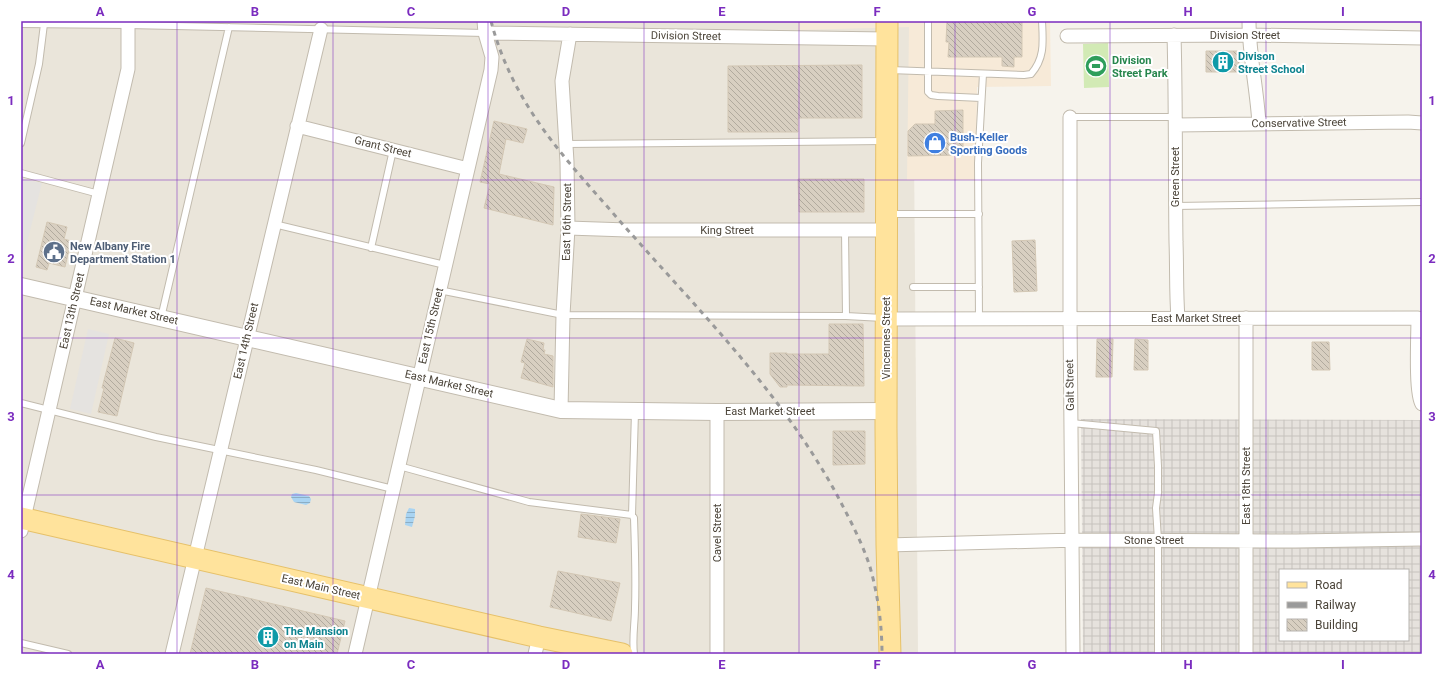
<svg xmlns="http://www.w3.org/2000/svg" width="1443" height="675" font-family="Roboto,sans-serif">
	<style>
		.residential { fill: #eae5da }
		.commercial { fill: #f7ead8 }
		.industrial { fill: url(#industrial-grid); fill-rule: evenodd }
		.grass { fill: #d2eab5 }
		.parking { fill: #e5e3e0 }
		.water { fill: url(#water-rules) }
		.building { fill: url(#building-back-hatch); stroke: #d3c7b4 }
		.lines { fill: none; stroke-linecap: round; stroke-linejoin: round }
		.service-casing { stroke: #c2bbae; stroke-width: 8 }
		.minor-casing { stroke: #c2bbae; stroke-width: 15 }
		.tertiary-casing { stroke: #c2bbae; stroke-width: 18 }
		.primary-casing { stroke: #e6c16a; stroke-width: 23 }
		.service { stroke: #fff; stroke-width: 6 }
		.minor { stroke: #fff; stroke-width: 13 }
		.tertiary { stroke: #fff; stroke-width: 16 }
		.primary { stroke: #ffe39c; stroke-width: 21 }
		.rail { stroke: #9a9a9a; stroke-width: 3; stroke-dasharray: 5 5; stroke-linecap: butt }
		.grid { fill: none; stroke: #7b2cbf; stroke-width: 1; stroke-opacity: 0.55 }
		.labels { text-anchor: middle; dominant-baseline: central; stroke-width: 4; stroke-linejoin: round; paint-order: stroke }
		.street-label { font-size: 11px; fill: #4b4439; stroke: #fff }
		.culture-label { font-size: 11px; font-weight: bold; fill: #0d838f; stroke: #fff; text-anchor: start }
		.leisure-label { font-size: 11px; font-weight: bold; fill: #27864d; stroke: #fff; text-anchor: start }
		.shop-label { font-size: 11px; font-weight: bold; fill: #366cbe; stroke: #fff; text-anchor: start }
		.service-label { font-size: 11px; font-weight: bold; fill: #4e5e75; stroke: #fff; text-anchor: start }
		.neatline { fill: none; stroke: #7b2cbf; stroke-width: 1.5 }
		.grid-label { font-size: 13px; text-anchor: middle; font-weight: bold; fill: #7b2cbf }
	</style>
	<defs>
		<pattern id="industrial-grid" width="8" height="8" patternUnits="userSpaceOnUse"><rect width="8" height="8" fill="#e6e2dd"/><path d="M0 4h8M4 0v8" fill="none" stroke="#c7c3be"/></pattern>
		<pattern id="water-rules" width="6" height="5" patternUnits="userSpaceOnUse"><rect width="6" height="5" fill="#a9d4f2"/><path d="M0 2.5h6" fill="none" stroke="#8caec5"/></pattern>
		<pattern id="building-back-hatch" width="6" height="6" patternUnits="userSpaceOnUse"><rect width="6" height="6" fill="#d8cfc1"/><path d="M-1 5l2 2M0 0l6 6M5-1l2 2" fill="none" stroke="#b1aa9e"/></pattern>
	</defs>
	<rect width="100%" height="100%" fill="#f6f3ec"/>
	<!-- residential -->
	<path class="residential" d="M21,21H913L918,654H21Z"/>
	<!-- commercial -->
	<path class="commercial" d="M798,21H1050L1051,86L977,87L976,180H907L909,27L798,30Z"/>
	<!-- industrial -->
	<path class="industrial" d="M1081,419L1422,420V654H1083ZM1280,570H1408V640H1280Z"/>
	<!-- grass -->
	<path class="grass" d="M1108,43L1109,87L1084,88L1083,44Z"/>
	<!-- parking -->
	<path class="parking" d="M21,179L42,183L22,263H21Z
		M88,329L109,334L91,414L70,409Z"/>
	<!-- water -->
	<path class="water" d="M296,493L309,496L311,499L310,503L306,505L294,502L291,497L292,494Z
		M409,508L415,509V516L412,527L405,525L406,514Z"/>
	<!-- building -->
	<path class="building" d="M947,21H1022V57H1014V67L1002,66V57H948L949,42H946Z
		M1206,51H1239V72H1206Z
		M862,65V118H798V132H728V66Z
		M963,110V155L908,156V131L915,124H935V111Z
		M494,121L527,129L523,143L506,139L499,174L554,187L553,225L484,208L490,184L480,182Z
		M798,179H864V212H799Z
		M47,222L67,227L64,239L71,241L65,267L49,263L47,270L36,267Z
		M1035,240L1037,291L1014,292L1012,241Z
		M829,324H863L864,386L787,385V387H780L770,374V353H787V354H829Z
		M115,338L134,343L117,416L98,412L104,388H102Z
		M527,339L544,343L543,350H545L544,354L553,356V387L521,378L525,363L521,362Z
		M1097,339H1113L1112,377H1096Z
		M1135,339L1148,340V370H1134Z
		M1312,342H1329L1330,370H1312Z
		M833,431H865V464L833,465Z
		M581,514L620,519L616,543L578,537Z
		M558,571L620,583L611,621L550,607Z
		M206,588L345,621L337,654H190Z"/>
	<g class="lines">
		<!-- service casing -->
		<g class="service-casing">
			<path id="service" d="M928,21V92L931,95L938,96L981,98
				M21,24L128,25L485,33
				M890,70L1024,75L1031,74C1045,58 1043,42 1042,21
				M1070,117H1176
				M21,143L39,64L44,24
				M566,144L885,141
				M21,173L99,194
				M1175,206L1422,202
				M889,214H979
				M274,224L445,265
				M845,230L846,316
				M371,248L393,150
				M913,287H979
				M439,290L563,315L846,316L883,318
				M161,318L229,27
				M979,319L978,163L983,74
				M21,403L156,437L316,470L393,489
				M1071,423L1156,431L1158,466V493L1156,508L1158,540V654
				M399,466L529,502L632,515L634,518C635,547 636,578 635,608C635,623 632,638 634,654
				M632,515L635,412
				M21,643L68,654"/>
		</g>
		<!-- minor casing -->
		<g class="minor-casing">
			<path id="minor" d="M1249,21C1249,55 1257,89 1259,124
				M485,33L887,39
				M1174,35C1176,104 1175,173 1176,242C1177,268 1176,293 1178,318
				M1067,36L1249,35L1422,38
				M1070,117V318L1073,654
				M1176,125L1408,122L1422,123
				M297,126L468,169
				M568,228L627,230H885
				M887,319L1418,318C1418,334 1415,394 1422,404
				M561,410L563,315L568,228L567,162L562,81L570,34
				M717,412V654
				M21,531L128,69V21
				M887,545L1078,540L1296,541L1422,539
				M172,654L321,29
				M355,654L491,70L492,57L485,33L484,21
				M535,654L539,637
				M1246,654V318"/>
		</g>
		<!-- tertiary casing -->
		<g class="tertiary-casing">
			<path id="tertiary" d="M21,286L561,410L717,412L886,411"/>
		</g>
		<!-- primary casing -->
		<g class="primary-casing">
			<path id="primary" d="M887,21L886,428L887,545L890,654
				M21,518L539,637L622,654"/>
		</g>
		<!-- service -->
		<use href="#service" class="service"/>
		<!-- minor -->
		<use href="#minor" class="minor"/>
		<!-- tertiary -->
		<use href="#tertiary" class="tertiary"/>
		<!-- primary -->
		<use href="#primary" class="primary"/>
		<!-- rail -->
		<path class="rail" d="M491,21C512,101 559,152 612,212C691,303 779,388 837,495C849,518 862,542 870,567C878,595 882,625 882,654"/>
	</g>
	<!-- grid -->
	<path class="grid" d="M177,21V654M333,21V654M488,21V654M644,21V654M799,21V654M955,21V654M1110,21V654M1266,21V654M21,180H1422M21,338H1422M21,495H1422"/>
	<!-- icons -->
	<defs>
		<g id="building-disc" transform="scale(1.15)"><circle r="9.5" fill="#0f9aa8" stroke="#fff"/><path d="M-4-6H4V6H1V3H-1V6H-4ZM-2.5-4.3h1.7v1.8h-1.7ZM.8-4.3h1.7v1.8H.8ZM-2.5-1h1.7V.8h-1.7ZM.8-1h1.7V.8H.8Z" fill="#fff"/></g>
		<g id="stadium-disc" transform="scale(1.15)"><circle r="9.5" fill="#2e9e5b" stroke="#fff"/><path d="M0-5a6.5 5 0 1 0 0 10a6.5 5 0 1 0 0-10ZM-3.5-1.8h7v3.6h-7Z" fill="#fff"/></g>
		<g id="shop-disc" transform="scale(1.15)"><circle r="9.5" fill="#3f7fe0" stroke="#fff"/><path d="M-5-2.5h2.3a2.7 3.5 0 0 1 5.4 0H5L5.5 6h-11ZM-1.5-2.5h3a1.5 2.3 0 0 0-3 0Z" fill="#fff"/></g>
		<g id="civic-disc" transform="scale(1.15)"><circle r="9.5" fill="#5c6f8a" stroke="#fff"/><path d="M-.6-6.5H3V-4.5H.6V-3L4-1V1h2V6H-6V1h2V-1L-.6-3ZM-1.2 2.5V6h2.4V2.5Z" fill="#fff"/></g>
	</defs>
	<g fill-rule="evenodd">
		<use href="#building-disc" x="1223" y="62"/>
		<use href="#stadium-disc" x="1096" y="66"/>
		<use href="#shop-disc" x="935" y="143"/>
		<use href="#civic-disc" x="54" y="252"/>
		<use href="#building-disc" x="268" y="637"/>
	</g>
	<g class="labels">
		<!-- street labels -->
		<g class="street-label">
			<text x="1245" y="35">Division Street</text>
			<text transform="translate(686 36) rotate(1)">Division Street</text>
			<text transform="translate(1299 123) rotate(-1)">Conservative Street</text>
			<text transform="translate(383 147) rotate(14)">Grant Street</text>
			<text transform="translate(1175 177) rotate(-90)">Green Street</text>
			<text transform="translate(567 222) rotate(-89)">East 16th Street</text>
			<text x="727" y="230">King Street</text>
			<text transform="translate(72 311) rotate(-77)">East 13th Street</text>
			<text transform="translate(134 311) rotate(13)">East Market Street</text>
			<text x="1196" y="318">East Market Street</text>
			<text transform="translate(431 326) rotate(-77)">East 15th Street</text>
			<text transform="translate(886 338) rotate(-90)">Vincennes Street</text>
			<text transform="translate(246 341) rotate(-77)">East 14th Street</text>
			<text transform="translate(449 384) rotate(13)">East Market Street</text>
			<text transform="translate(1070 385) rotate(-91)">Galt Street</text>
			<text x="770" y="411">East Market Street</text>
			<text transform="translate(1246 486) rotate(-90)">East 18th Street</text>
			<text transform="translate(717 533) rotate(-90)">Cavel Street</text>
			<text x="1154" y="540">Stone Street</text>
			<text transform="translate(321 587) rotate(13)">East Main Street</text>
		</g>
		<!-- culture labels -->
		<g class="culture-label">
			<text x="1238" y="56">Divison<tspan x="1238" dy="13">Street School</tspan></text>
			<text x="284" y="631">The Mansion<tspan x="284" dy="13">on Main</tspan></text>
		</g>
		<!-- leisure labels -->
		<g class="leisure-label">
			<text x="1112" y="60">Division<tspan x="1112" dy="13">Street Park</tspan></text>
		</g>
		<!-- shop labels -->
		<g class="shop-label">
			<text x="950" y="137">Bush-Keller<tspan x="950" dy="13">Sporting Goods</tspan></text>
		</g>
		<!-- service labels -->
		<g class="service-label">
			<text x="70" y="246">New Albany Fire<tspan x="70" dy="13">Department Station 1</tspan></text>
		</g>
	</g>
	<!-- border -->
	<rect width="1443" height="675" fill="none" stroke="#ffffff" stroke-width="44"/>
	<!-- legend -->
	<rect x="1279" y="569" width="130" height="72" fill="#ffffff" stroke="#b7b4b0"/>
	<rect x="1287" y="582" width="20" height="6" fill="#ffe39c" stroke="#b7b4b0"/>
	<text x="1315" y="589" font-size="12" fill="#4b4439">Road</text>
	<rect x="1287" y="602" width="20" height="6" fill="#9a9a9a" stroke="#b7b4b0"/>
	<text x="1315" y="609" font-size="12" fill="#4b4439">Railway</text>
	<rect x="1287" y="619" width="20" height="12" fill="url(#building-back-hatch)" stroke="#b7b4b0"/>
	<text x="1315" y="629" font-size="12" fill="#4b4439">Building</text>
	<rect x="22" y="22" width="1399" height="631" class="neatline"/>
	<g class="grid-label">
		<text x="100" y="16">A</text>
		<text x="255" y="16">B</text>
		<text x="411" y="16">C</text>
		<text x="566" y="16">D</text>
		<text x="722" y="16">E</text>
		<text x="877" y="16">F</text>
		<text x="1032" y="16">G</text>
		<text x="1188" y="16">H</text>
		<text x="1343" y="16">I</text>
		<text x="11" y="105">1</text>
		<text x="1432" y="105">1</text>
		<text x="11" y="263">2</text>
		<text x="1432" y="263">2</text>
		<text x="11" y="421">3</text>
		<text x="1432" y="421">3</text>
		<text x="11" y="579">4</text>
		<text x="1432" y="579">4</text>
		<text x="100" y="669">A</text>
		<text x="255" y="669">B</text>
		<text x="411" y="669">C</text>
		<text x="566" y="669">D</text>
		<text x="722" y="669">E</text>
		<text x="877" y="669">F</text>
		<text x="1032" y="669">G</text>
		<text x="1188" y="669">H</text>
		<text x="1343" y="669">I</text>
	</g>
</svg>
